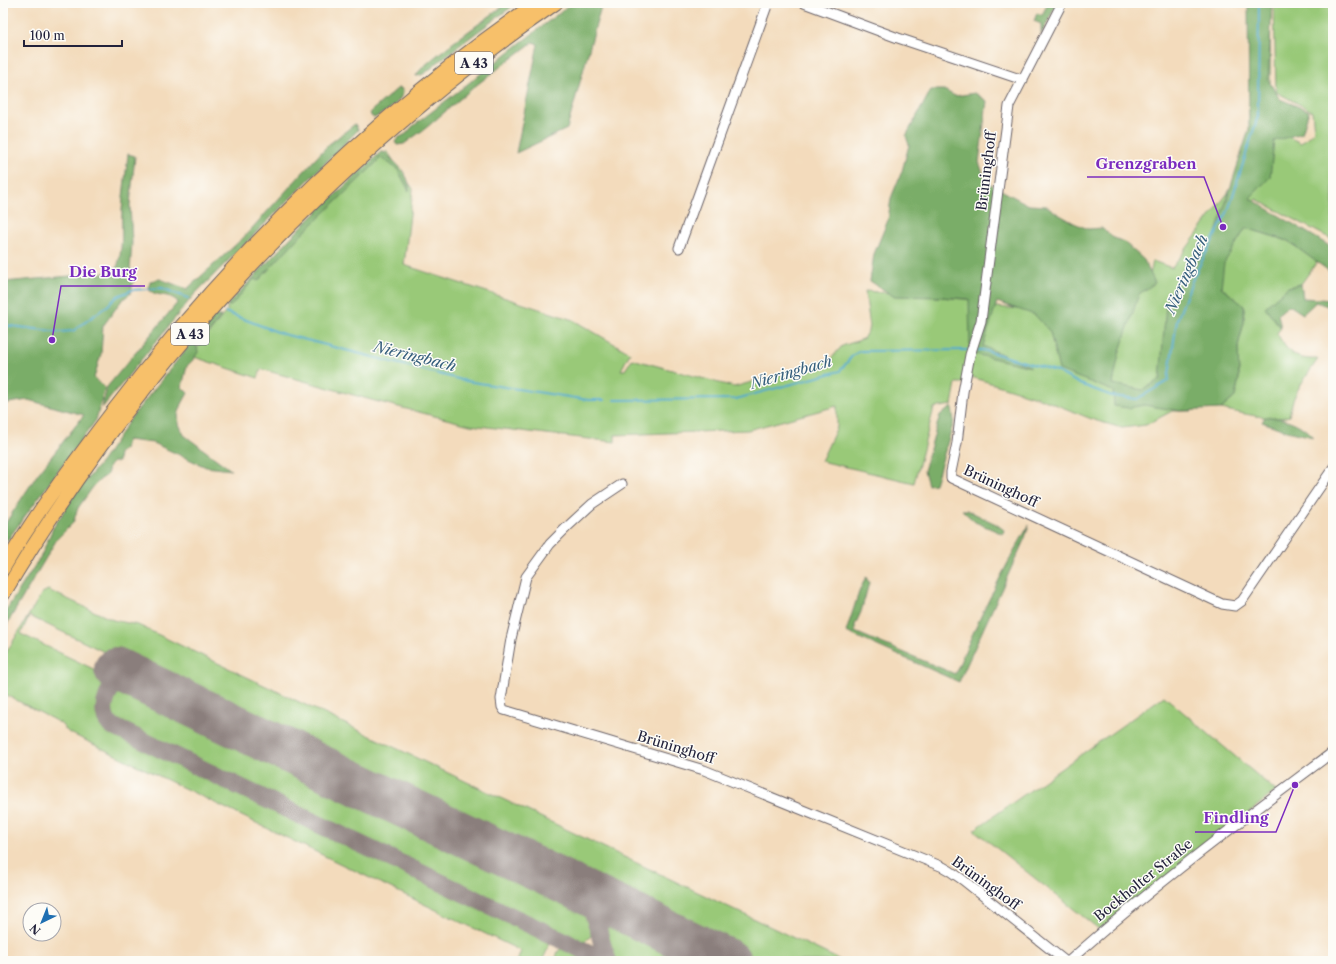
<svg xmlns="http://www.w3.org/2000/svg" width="1336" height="964" font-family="'Libre Caslon Text',serif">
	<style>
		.green { fill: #99c978; stroke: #5e765a }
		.forest { fill: #7aad68; stroke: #4e6852 }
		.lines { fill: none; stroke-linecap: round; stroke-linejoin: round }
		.stream { stroke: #4faacd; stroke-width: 2 }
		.taxiway { stroke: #8a7e7c; stroke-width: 18 }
		.runway { stroke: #8a7e7c; stroke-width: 44 }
		.minor-casing { stroke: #6b6368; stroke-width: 11 }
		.highway-casing { stroke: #6b6368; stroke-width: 15 }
		.minor { stroke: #fff; stroke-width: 9 }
		.highway { stroke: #f7c06b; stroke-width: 13 }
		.labels { text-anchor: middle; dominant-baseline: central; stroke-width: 3; stroke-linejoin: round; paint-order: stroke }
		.shield { fill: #fdfcf7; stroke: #646373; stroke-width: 1 }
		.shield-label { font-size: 13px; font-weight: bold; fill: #22223b }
		.street-label { font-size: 14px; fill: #22223b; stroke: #fdfcf7 }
		.water-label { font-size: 15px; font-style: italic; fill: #365f7d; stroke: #fdfcf7 }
		.leader { fill: none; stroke: #7b2cbf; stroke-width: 1.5 }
		.callout-dot { fill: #7b2cbf; stroke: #fdfcf7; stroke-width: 1.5 }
		.callout-label { font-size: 15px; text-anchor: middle; font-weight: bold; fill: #7b2cbf; stroke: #fdfcf7; stroke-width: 3; stroke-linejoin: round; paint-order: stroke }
	</style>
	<rect width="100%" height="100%" fill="#fdfcf7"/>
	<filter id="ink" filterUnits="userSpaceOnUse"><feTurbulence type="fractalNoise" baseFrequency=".025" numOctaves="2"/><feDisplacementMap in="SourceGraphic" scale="8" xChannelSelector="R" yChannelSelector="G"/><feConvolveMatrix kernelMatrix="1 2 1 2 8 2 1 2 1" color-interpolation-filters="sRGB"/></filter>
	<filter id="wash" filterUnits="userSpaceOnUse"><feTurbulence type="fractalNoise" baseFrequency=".012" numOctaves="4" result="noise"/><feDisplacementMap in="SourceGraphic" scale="16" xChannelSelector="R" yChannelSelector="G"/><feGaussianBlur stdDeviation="0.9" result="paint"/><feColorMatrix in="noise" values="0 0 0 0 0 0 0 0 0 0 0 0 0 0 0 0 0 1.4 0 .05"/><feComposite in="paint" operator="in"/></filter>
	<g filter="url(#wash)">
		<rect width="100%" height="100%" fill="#f3dbbc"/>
		<!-- green -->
		<path class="green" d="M1271,3L1270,85V151L1278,132L1301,143L1314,131L1312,111L1276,92L1274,3H1333V240L1256,199L1238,239L1246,228L1288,241L1317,262L1301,284L1288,287L1266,307L1281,328L1277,333C1288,353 1294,360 1318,359C1305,379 1293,391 1289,416C1274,422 1237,412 1221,409L1235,397L1239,378L1238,346L1244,322V306L1221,287L1222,275L1200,372L1192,411H1172L1146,425L1122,428L1094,420L1042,399L965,375L964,383H956L952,405L934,408L914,483L821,461L837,427V406L748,430L615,435V442L470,425L375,401L261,369L258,378L191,356L228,309L226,308L328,203L387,151L413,189L404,265L573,320L630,353L621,370H625L632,359L734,387L830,360L842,346L863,339L870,327L865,291L975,300L984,306L1056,312L1148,285L1153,261L1172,268L1230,190L1250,132L1249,112L1253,43Z
			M48,590L113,620L138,625L842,961H753L29,616L21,634L112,678C103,696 91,714 111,730L544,935C553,943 546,952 542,961H517L521,951L68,732L60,723L3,693V658L42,593Z
			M122,687L134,689L583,902C587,905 588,910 590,916C591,920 593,924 593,928C593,940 581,944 572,941L118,725C103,715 105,694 122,687Z
			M1164,696L1276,791L1100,930L974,830Z
			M620,920L707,961H612C608,948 597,922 620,920Z
			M563,947L571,948L598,961H557C555,955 558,950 563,947Z"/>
		<!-- forest -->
		<path class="forest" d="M508,3H517C490,23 463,42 437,63C431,68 424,76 416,76C420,64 493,14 508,3Z
			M572,3H602L567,129L516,153L538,44L533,42L474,87L426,128L404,144L397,145L395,142L398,138L406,134L412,127Z
			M1048,3H1057L1041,35V24L1034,21L1037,13L1042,15Z
			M1248,3H1272L1268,80L1280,99L1309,111L1302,133L1274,141L1270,177L1250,198L1333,248V274L1288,241L1246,228L1224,263L1221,287L1244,306V322L1238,346L1239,378L1235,397L1221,409L1180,411L1144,405L1128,408L1114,406L1113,391L1059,370L1050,332L1035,315L997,302L983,346L1031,367L970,353L969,299L941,297L893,296L870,281L874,254L888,220L891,198L902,171L909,145L906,136L931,90H944L955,96L975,93L987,101L979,162L986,182L1029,205L1047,206L1058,214L1074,223L1088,229L1103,228L1112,237L1124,242L1144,260L1155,283L1139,294L1119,354L1113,384L1143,390L1160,379L1166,304L1183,270L1198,253L1214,239L1249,129Z
			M398,88H401L403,92C400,104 384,113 374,118L371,116L370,112Z
			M355,124L358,130L193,296L102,408L107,387L178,302C168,292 159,298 149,290L150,281L160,279L187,289L243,238L328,145Z
			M382,151C394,161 411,174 409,191L398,170L381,157L373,166L295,241L258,281L254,279L231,306L227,305L300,228Z
			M128,154L135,156L130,205L132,242L130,271L135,270L131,293L122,300L103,326L101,354L94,378L105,388L96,420L3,546V527L37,475L84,415L28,400L3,404V282L115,272C124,253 121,231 122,210C123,192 126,173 128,154Z
			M1301,284L1303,298L1333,300V308L1316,302L1303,314L1289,305L1278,314L1281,328L1265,307L1288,287Z
			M215,316H221L211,330L199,340V334Z
			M195,338L198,352L193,360L187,366L182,387L188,393L182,404L178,415L179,424L184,435L231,470L206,467L153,443L127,440L125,449L119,453L118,462H113L109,466L107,475L101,479L93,487L78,508L73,523L57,539L3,631V615L41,556L53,528L75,494L102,461L131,418Z
			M952,407L954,421L935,484L928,485L924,471L928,456L940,415Z
			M1265,417C1286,418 1299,422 1313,437L1287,431L1262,422Z
			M962,510H967L996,524L1004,530L1003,534L975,522Z
			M1029,525L1025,538L959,682L846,632L859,592L866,577L869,583L861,612L855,625V632L955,674C977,622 1001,573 1029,525Z"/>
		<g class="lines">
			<!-- stream -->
			<path class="stream" d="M225,312L283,334L466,381L588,400H604
				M3,325L60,332L73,331L107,306L118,296L132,290L162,288L188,298
				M978,350H983L1056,371L1080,384L1112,396L1137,399L1168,381L1177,320L1194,276L1228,211L1258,116L1259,3
				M614,400L736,399L840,371L853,355L860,351L967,350"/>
			<!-- taxiway -->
			<path class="taxiway" d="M134,677C129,677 125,676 121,677C114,680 112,686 109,692C104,704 101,714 110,725L606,961
				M581,891L588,898L597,926
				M608,961C603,945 582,898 619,909"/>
			<!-- runway -->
			<path class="runway" d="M116,669L729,961"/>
		</g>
	</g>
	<g filter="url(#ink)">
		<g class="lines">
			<!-- minor casing -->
			<g class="minor-casing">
				<path id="minor" d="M804,3L898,38L1023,80
					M1062,3L1009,106L981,321L970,355L963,392L957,443L951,472V478L1222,604L1235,606L1242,601L1333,468
					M679,248L768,3
					M622,484L592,504L566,528L550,544L526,577L511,639L501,699L502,707L504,710L704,770L943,867L950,871L963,880L1065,961
					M1069,961C1153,886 1243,819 1333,752"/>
			</g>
			<!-- highway casing -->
			<g class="highway-casing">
				<path id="highway" d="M3,569C35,514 74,462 113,411C232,255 374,115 536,3
					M3,595C140,363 334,156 556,3"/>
			</g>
			<!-- minor -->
			<use href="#minor" class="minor"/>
			<!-- highway -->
			<use href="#highway" class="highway"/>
		</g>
	</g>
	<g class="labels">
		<!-- shield labels -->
		<g class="shield">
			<rect x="455" y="52" width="38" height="22" rx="3"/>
			<rect x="171" y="323" width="38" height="22" rx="3"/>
		</g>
		<g class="shield-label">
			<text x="474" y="63">A 43</text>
			<text x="190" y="334">A 43</text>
		</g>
		<!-- street labels -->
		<g class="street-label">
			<text transform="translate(986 171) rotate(-83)">Brüninghoff</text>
			<text transform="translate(1001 486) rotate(25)">Brüninghoff</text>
			<text transform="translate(676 747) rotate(17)">Brüninghoff</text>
			<text transform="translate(1143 880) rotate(-39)">Bockholter Straße</text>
			<text transform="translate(986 883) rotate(36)">Brüninghoff</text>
		</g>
		<!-- water labels -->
		<g class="water-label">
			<text transform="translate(1186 274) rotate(-66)">Nieringbach</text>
			<text transform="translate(415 356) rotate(14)">Nieringbach</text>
			<text transform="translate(791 372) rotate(-16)">Nieringbach</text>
		</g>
	</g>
	<!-- callouts -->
	<path class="leader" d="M1223 227L1204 177H1087M52 340L61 286H145M1295 785L1276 832H1195"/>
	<g class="callout-dot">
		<circle cx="1223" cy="227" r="4"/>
		<circle cx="52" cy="340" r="4"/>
		<circle cx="1295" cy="785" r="4"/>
	</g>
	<g class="callout-label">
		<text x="1146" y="169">Grenzgraben</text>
		<text x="103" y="277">Die Burg</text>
		<text x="1236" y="823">Findling</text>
	</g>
	<!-- margin -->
	<rect width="1336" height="964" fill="none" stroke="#fdfcf7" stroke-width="16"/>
	<!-- north arrow -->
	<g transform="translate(42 922) rotate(223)"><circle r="19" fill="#fdfcf7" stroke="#a5a5ac"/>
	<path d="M0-3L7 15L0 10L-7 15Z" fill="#1f6fb2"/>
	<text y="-6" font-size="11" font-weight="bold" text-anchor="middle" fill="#22223b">N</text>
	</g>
	<!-- scale -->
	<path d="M24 40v6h98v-6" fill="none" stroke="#22223b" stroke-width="2"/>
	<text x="30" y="40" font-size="12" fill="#22223b" stroke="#fdfcf7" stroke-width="3" paint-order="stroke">100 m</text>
</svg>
